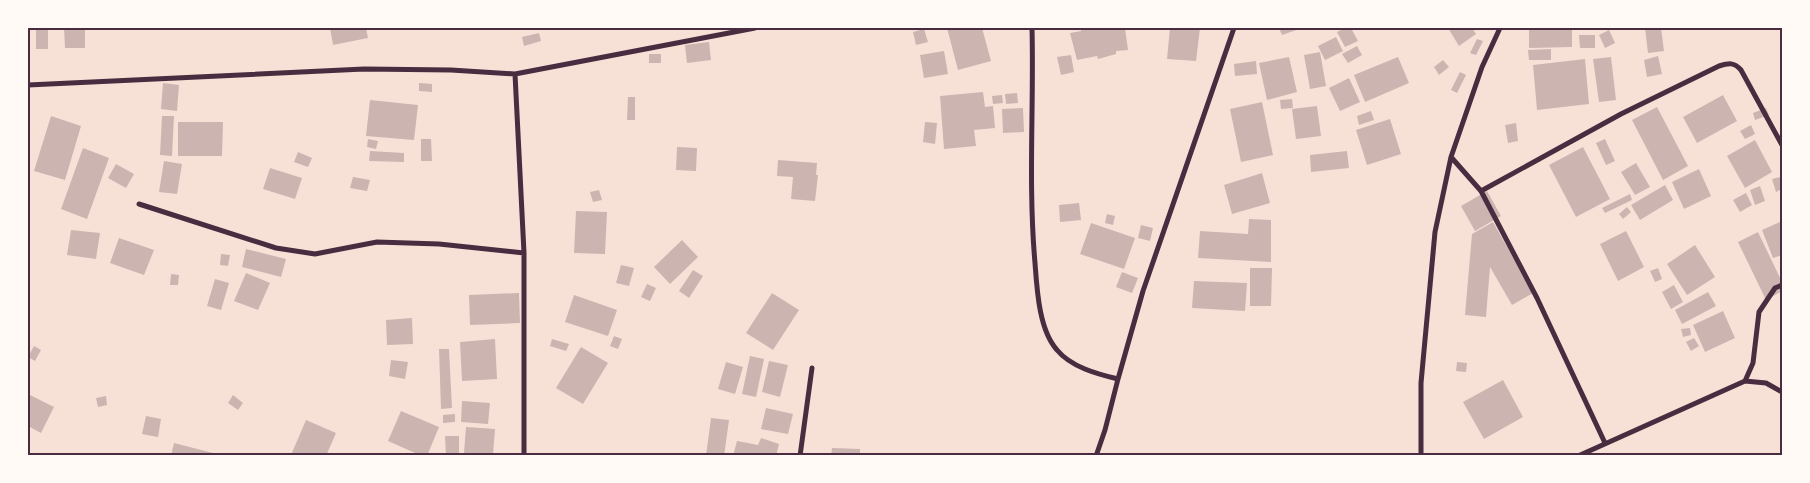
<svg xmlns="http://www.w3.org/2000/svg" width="1810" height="483" font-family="'PT Sans Narrow',sans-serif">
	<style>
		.building { fill: #ccb4b1 }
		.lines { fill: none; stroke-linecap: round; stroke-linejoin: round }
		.minor { stroke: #4a2c40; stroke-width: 5 }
		.neatline { fill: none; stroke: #4a2c40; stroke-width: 2 }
	</style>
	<rect width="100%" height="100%" fill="#f7e1d7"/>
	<!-- building -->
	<path class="building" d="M36,28H48V49H36Z
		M64,28H85V48H65Z
		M330,28H366L368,38L333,45Z
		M947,28H982L991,61L958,70Z
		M1081,28H1125L1128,50L1116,51V54L1098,59L1097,56L1077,60L1070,33L1081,31Z
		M1170,28H1200L1196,61L1167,59Z
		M1279,28H1302L1282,35Z
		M1345,28H1351L1358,41L1345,47L1337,32Z
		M1448,28H1472L1476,34L1459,46Z
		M1529,28H1572V47L1529,48Z
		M1645,28H1661L1664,51L1648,53Z
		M924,29L928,42L916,45L913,32Z
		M1609,30L1615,43L1605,48L1599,35Z
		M539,33L541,41L524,46L522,37Z
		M1579,35H1595V48H1580Z
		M1336,37L1343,51L1325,60L1318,46Z
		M1477,39L1483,41L1476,55L1470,53Z
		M709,42L711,60L687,63L685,45Z
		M1357,46L1362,55L1348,63L1342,54Z
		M1551,49V60H1529L1528,50Z
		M944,51L948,74L924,78L920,55Z
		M1320,52L1326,86L1310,89L1304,55Z
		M649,54H661V63H649Z
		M1071,55L1074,72L1061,75L1057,57Z
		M1658,56L1662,74L1647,77L1644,60Z
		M1289,57L1297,92L1267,100L1259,63Z
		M1398,57L1409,83L1365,102L1354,75Z
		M1611,57L1616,100L1599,102L1593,59Z
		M1585,59L1589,104L1537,110L1533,65Z
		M1443,60L1449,67L1439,75L1434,67Z
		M1256,61L1257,74L1235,76L1234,64Z
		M1460,72L1466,75L1457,93L1451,90Z
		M1349,78L1360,102L1340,111L1329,88Z
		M163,83L179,85L177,111L161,109Z
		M419,83L432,84V92L419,91Z
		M983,92L985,107L993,106L995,128L974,130L976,146L944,149L940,96Z
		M1017,93L1018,103L1006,104L1005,94Z
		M1002,95L1003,103L993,104L992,96Z
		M1723,95L1737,121L1697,143L1683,117Z
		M628,97H635V120H627Z
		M1292,99L1293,108L1281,109L1280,100Z
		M370,100L418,105L414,140L366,136Z
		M1262,102L1273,155L1241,162L1230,109Z
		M1317,106L1321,136L1296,139L1292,109Z
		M1657,107L1688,166L1663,180L1632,120Z
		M1023,108L1024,132L1003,133L1002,109Z
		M1766,108L1769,115L1755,120L1753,113Z
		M1371,111L1374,120L1359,125L1357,116Z
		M51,116L81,126L65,180L34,171Z
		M162,116H174L172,156L160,155Z
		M1390,119L1401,154L1367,165L1356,130Z
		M178,122H223L222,156H178Z
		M925,122L937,123L935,144L923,142Z
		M1516,123L1518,141L1508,143L1505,125Z
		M1751,125L1755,134L1745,139L1740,131Z
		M368,139L378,141L376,149L367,147Z
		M421,139H431L432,161H421Z
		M1605,139L1615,161L1606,165L1596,143Z
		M1755,140L1772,172L1745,188L1727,156Z
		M677,147L697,148L696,171L676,170Z
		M1583,147L1610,199L1576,217L1549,165Z
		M83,148L109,158L87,219L61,209Z
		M370,151L404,153V162L369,161Z
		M1347,151L1349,168L1311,172L1310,155Z
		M298,152L312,158L308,167L294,162Z
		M778,160L817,163L816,175H818L815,201L791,199L793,177L777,176Z
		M164,161L182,164L177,194L159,192Z
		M1636,163L1650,187L1635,195L1621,172Z
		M116,164L134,174L126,188L108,178Z
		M270,168L302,178L295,199L263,189Z
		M1699,169L1711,196L1684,209L1672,182Z
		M1262,173L1270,203L1232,214L1224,185Z
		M353,177L370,180L367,191L350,188Z
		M1780,177L1782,189L1776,192L1772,179Z
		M1665,185L1673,200L1640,220L1631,205Z
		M1760,186L1765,201L1755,205L1750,190Z
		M599,190L602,200L593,202L590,192Z
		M1487,191L1501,216L1475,231L1461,206Z
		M1746,193L1752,205L1740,212L1733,200Z
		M1630,194L1632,200L1605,213L1602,208Z
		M1079,203L1081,220L1060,222L1059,205Z
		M1627,207L1631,212L1623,219L1619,214Z
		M576,211L607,212L605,254L574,253Z
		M1107,214L1115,216L1113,225L1105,223Z
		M1249,219L1271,220V262L1198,258L1200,231L1248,234Z
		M1782,221V255L1773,258L1762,230Z
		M1493,222L1533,293L1512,305L1490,267L1486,317L1465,315L1472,234Z
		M1091,223L1135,238L1124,269L1080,254Z
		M1141,225L1153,228L1150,241L1138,238Z
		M71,230L100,233L96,259L67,255Z
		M1626,231L1644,267L1618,281L1600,244Z
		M1758,232L1782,282V291L1766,300L1738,242Z
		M119,238L154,250L144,275L110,263Z
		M682,240L698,257L670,284L654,267Z
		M1695,245L1715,277L1687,295L1667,264Z
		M246,249L286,259L281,277L242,267Z
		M221,254L230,255L228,266L220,265Z
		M621,265L634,268L629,286L616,283Z
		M1250,268H1272L1271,306H1250Z
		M1658,268L1662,279L1655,282L1650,271Z
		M693,270L703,276L689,298L679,291Z
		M1122,272L1138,278L1132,293L1116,287Z
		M246,273L270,283L258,310L234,301Z
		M171,274L179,275L178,285H170Z
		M215,279L229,283L221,310L207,306Z
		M1194,281L1247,283L1245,311L1192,308Z
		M647,284L656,288L650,301L641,297Z
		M1674,285L1683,302L1671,309L1662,292Z
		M1708,292L1716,306L1682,324L1675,310Z
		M519,293L520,323L470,325L469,295Z
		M772,293L799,310L773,350L746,333Z
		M574,295L617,310L608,336L565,322Z
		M1723,311L1735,338L1705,352L1693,325Z
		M412,318L413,344L387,345L386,320Z
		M1690,328L1691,335L1683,337L1681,329Z
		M614,336L622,339L618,349L610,346Z
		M1694,338L1699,346L1691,351L1686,342Z
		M495,339L497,379L462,381L460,342Z
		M552,339L569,344L566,351L550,346Z
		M34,346L41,350L35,361L28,357Z
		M581,347L608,363L583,404L556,388Z
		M439,349H449L452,408L441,409Z
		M750,356L764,359L756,397L742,394Z
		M391,360L408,362L405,379L389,376Z
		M769,361L788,365L780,397L762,392Z
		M726,362L743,367L735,394L718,389Z
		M1457,362L1467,363L1466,372L1456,371Z
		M1503,380L1523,417L1484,439L1463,402Z
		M28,394L54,407L41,433L28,426Z
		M233,395L243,403L238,410L228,403Z
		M106,396L107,405L98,407L96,398Z
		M462,401L490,403L488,424L461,422Z
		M766,408L793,414L788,434L761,429Z
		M401,411L439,427L427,456H422L388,441Z
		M455,414V422L443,423V415Z
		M146,416L161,419L158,437L142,434Z
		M711,418L729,420L724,456H706Z
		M306,420L336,433L326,456L291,455Z
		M466,427L495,429L493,455L464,453Z
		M445,436H459V456H446Z
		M761,438L779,444L776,456H733L737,441L758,445Z
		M174,443L213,453V456H171Z
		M832,448L860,449V456H831Z"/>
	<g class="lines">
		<!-- minor -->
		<path class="minor" d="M1032,28C1034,106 1028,184 1035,263C1037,290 1039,330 1057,350C1071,367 1097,374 1118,379L1105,430L1096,456
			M515,74L524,253V456
			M28,85L364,69L451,70L515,74L755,28
			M1451,157L1481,191L1537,298L1605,443
			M1481,191L1621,114L1719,66C1729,63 1734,62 1741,70L1782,145
			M139,204L276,248L315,254L377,242L439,244L524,253
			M1118,379L1143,291L1234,28
			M1745,381L1753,363L1759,312L1775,288L1782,285
			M800,456L812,368
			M1421,456V383L1435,232L1451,157L1482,67L1500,28
			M1578,456L1745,381L1766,383L1782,392"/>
	</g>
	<!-- border -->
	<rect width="1810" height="483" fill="none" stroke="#fffaf5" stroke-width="58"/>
	<rect x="29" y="29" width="1752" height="425" class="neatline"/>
</svg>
